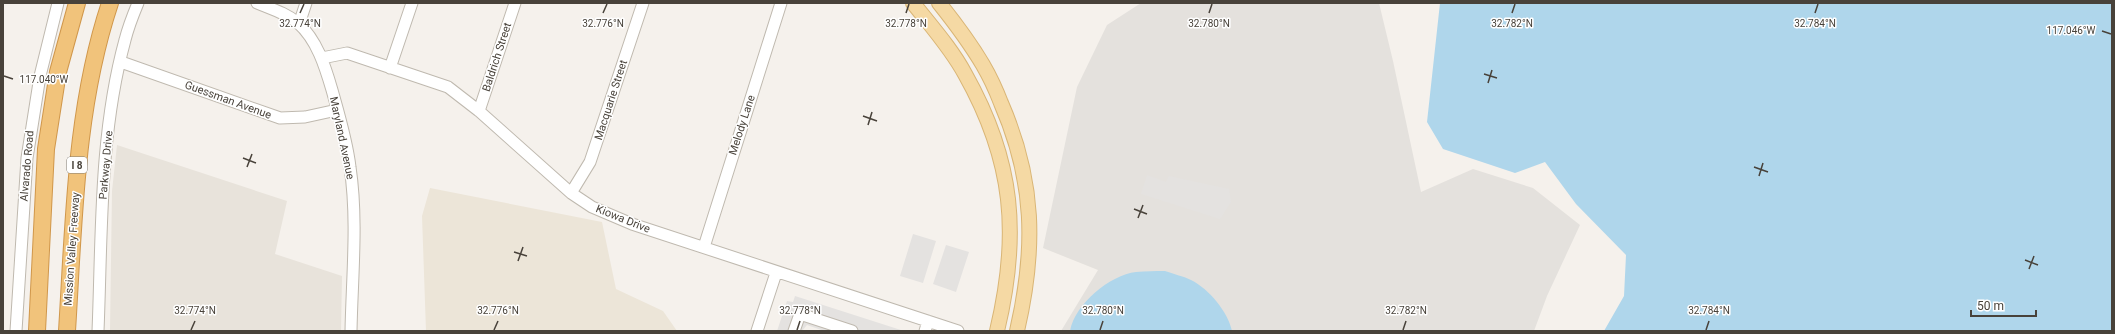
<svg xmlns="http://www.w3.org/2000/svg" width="2115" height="334" font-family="Roboto,sans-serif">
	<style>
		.residential { fill: #e8e3db }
		.industrial { fill: #e4e1dd }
		.education { fill: #ece5d8 }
		.parking { fill: #e4e2e0 }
		.water { fill: #afd6eb }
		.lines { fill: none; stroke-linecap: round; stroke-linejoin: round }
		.minor-casing { stroke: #bfb9af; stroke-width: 13 }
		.major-casing { stroke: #d9b575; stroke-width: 16 }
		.highway-casing { stroke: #d0974b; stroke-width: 18 }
		.minor { stroke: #fff; stroke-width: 11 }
		.major { stroke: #f5d9a4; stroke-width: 14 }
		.highway { stroke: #f1c37b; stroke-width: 16 }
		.ticks { fill: none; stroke: #48423a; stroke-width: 1.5 }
		.labels { text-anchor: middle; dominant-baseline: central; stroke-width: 3; stroke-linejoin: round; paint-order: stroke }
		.shield { fill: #fff; stroke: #7f7b75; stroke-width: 1 }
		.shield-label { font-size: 10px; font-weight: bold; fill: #48423a }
		.street-label { font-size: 11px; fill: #48423a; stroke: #fff }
		.ticks-label { font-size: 10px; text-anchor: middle; fill: #48423a; stroke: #fff; stroke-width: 3; stroke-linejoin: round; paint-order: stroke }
	</style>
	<rect width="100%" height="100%" fill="#f5f1ec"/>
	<!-- residential -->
	<path class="residential" d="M117,145L287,201L275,254L342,276L341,331H110L112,191Z"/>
	<!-- industrial -->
	<path class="industrial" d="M1141,3H1379L1393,61L1421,192L1473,169L1533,188L1580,225L1547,296L1534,331H1061L1098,270L1043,248L1077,87L1107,25Z"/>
	<!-- education -->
	<path class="education" d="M430,188L602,222L616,289L663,311L677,331H426L422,216Z"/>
	<!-- parking -->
	<path class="parking" d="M1147,175L1166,182L1169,176L1229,189L1231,202L1220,219L1141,194Z
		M913,234L936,241L923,283L900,276Z
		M946,245L969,252L956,292L933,284Z
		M795,296L904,331H824L807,325L802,331H777L787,301L793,302Z"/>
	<!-- water -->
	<path class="water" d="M1440,3H2112V331H1604L1624,296L1626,255L1576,204L1545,162L1515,173L1443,149L1427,122Z
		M1165,271C1173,274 1183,276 1191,280C1209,289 1228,312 1232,331H1070C1075,304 1110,275 1136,272C1146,271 1155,271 1165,271Z"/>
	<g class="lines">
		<!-- minor casing -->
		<g class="minor-casing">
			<path id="minor" d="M257,3C272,9 286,13 298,23C317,40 325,66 332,90C339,115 347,141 350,167C358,220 352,277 351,331
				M299,24L306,3
				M322,58L347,53L448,87L479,111L571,193L592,207L632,224L958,331
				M121,62L280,118L305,117L337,110
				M390,68L412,3
				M479,111L515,3
				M571,193L590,162L643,3
				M704,247L781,3
				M16,331L27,158L40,76L58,3
				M98,331C102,234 99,135 125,40C128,28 133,15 138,3
				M757,331L776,273
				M794,331L800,314L852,331
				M925,331L928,321"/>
		</g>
		<!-- major casing -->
		<g class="major-casing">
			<path id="major" d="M913,3C931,26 951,48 965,74C1014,161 1020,235 997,331
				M939,3C955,23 970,43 983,65C990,77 996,90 1001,103C1035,181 1036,249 1017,331"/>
		</g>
		<!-- highway casing -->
		<g class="highway-casing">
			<path id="highway" d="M37,331L46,149L58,72L77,3
				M67,331C74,221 75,108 110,3"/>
		</g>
		<!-- minor -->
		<use href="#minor" class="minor"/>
		<!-- major -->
		<use href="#major" class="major"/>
		<!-- highway -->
		<use href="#highway" class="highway"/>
	</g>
	<!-- ticks -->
	<path class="ticks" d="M300,13L304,4M603,13L607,4M906,13L909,4M1209,13L1212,4M1512,13L1515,4M1815,13L1818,4M2102,31L2111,34M1484,74L1497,78M4,76L13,79M1488,83L1492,70M863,116L877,121M868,125L872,112M243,158L256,163M247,167L252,154M1754,167L1768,172M1759,176L1763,163M1134,209L1147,214M1138,218L1143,205M514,252L527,256M2025,260L2038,265M518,261L523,247M2029,269L2034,256M191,330L195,321M494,330L498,321M797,330L800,321M1100,330L1103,321M1403,330L1406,321M1706,330L1709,321"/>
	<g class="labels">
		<!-- shield labels -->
		<rect class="shield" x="67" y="157" width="20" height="16" rx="3"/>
		<g class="shield-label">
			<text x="77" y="165">I 8</text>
		</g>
		<!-- street labels -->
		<g class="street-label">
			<text transform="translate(497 57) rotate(-72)">Baldrich Street</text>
			<text transform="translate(228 100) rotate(20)">Guessman Avenue</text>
			<text transform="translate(611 100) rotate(-72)">Macquarie Street</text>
			<text transform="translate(742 125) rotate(-72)">Melody Lane</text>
			<text transform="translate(342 138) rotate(78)">Maryland Avenue</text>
			<text transform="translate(106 165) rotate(-85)">Parkway Drive</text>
			<text transform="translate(27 166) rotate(-85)">Alvarado Road</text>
			<text transform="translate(623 219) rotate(22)">Kiowa Drive</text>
			<text transform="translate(72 249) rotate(-86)">Mission Valley Freeway</text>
		</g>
	</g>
	<g class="ticks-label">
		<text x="300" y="27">32.774°N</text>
		<text x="1512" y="27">32.782°N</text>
		<text x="1815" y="27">32.784°N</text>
		<text x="603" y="27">32.776°N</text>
		<text x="906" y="27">32.778°N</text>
		<text x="1209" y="27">32.780°N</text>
		<text x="2071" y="34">117.046°W</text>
		<text x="44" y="83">117.040°W</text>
		<text x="195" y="314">32.774°N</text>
		<text x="498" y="314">32.776°N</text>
		<text x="800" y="314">32.778°N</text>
		<text x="1103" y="314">32.780°N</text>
		<text x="1406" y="314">32.782°N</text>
		<text x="1709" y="314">32.784°N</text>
	</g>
	<!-- border -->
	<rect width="2115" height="334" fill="none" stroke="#48423a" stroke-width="8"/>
	<!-- scale -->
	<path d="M1971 310v6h65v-6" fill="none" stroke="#48423a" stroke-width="2"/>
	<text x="1977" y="310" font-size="12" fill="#48423a" stroke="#ffffff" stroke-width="3" paint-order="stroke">50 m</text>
</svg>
